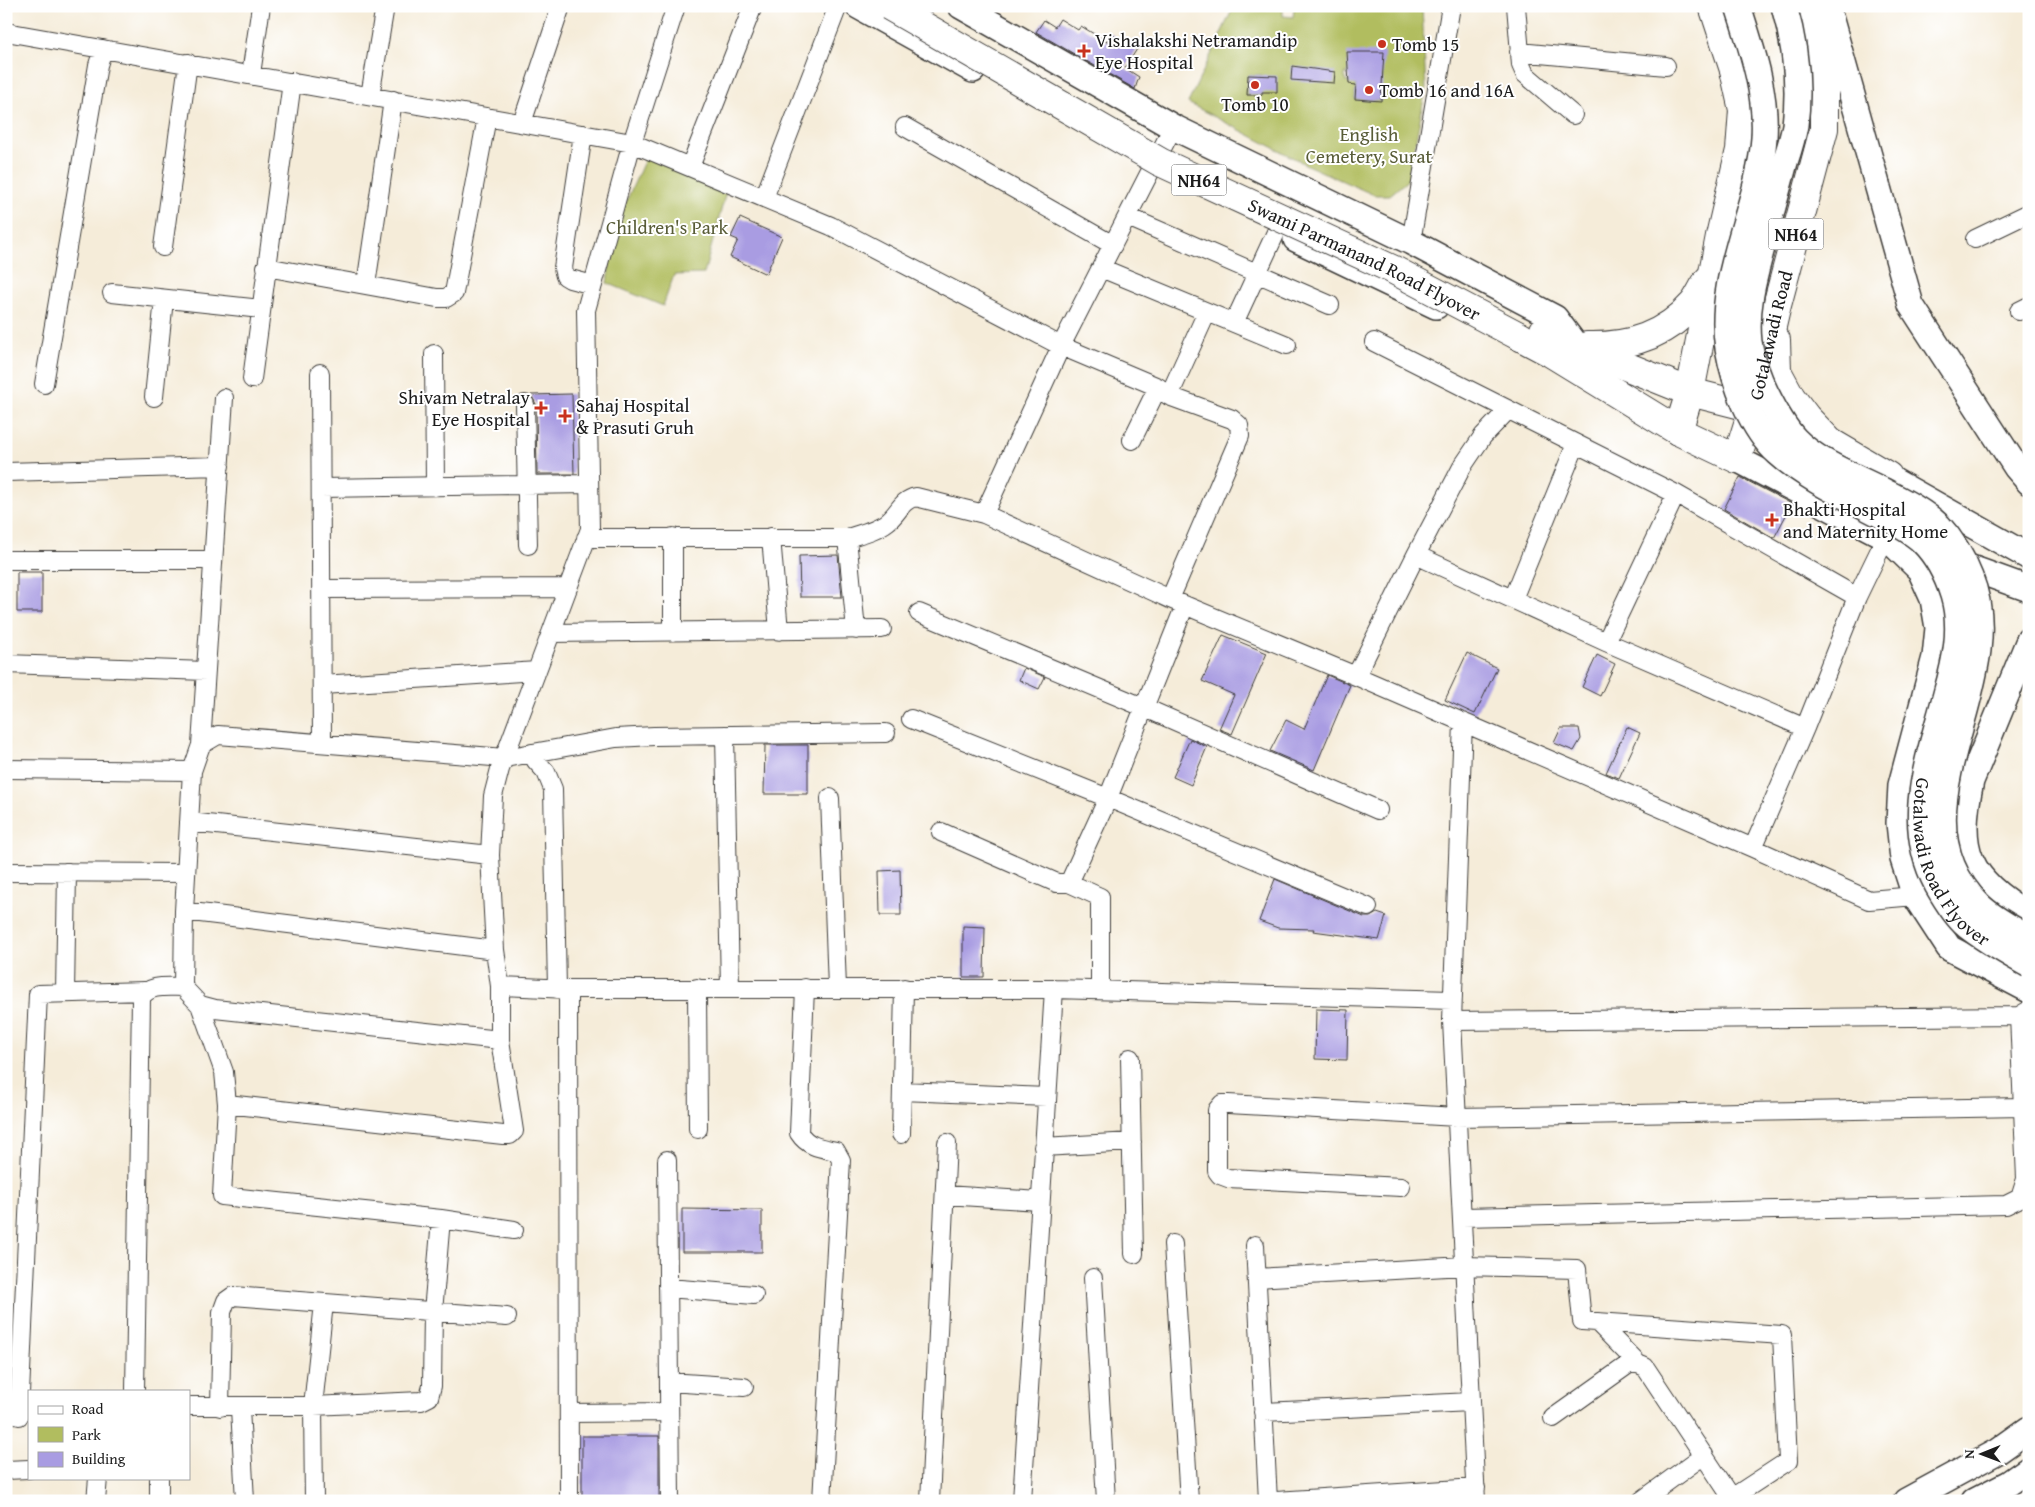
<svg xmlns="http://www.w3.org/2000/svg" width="2035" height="1507" font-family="'Gentium Book Plus',serif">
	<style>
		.green { fill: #b1bd5f; stroke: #666c3e; fill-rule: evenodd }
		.building { fill: #a99ce2 }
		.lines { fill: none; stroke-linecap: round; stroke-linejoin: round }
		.street-casing { stroke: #3d3b38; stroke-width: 20 }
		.secondary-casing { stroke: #3d3b38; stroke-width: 28 }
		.highway-casing { stroke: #3d3b38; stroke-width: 30 }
		.street { stroke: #fff; stroke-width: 18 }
		.secondary { stroke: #fff; stroke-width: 25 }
		.highway { stroke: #fff; stroke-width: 28 }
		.secondary-bridge-casing { stroke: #3d3b38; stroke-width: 28; stroke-linecap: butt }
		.highway-bridge-casing { stroke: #3d3b38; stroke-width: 30; stroke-linecap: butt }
		.secondary-bridge { stroke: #fff; stroke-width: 25 }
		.highway-bridge { stroke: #fff; stroke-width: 28 }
		.poi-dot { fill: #c8321e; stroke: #fff; stroke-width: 2 }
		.labels { text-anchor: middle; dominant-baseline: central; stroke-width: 4; stroke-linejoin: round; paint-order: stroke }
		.shield { fill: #fff; stroke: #606060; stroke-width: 1 }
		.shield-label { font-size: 18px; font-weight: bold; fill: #1c1c1c }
		.poi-label { font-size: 19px; fill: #1c1c1c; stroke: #fff; text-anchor: start }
		.park-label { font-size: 19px; fill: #585c37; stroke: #fff }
		.street-label { font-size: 19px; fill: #1c1c1c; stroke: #fff }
	</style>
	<rect width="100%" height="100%" fill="#fff"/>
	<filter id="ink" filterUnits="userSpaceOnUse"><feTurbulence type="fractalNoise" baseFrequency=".02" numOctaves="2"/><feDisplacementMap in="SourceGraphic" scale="10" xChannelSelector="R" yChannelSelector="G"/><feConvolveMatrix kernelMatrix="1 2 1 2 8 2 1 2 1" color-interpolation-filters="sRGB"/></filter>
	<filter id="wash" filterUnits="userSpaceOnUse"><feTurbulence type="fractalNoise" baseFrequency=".0096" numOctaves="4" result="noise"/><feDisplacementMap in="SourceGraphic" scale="20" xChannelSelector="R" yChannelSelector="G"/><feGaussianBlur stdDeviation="1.12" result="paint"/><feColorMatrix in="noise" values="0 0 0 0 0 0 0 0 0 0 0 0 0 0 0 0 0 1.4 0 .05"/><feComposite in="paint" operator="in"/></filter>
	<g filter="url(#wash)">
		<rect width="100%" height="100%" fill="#f5ecd9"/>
		<!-- green -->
		<path class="green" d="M1234,6H1283V16L1293,17L1294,7L1286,6H1422L1426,89L1408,180L1390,195H1374L1309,166L1188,103ZM1345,74L1382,75L1381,100L1355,99L1356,81H1345ZM1248,75H1262V95H1247Z
			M646,157L726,192L704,274L674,275L663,306L607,283L615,226Z"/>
		<g id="blocks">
			<!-- building -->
			<path class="building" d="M1060,19L1078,30L1081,26L1107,42L1111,34L1137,49L1125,68L1139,77L1135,89L1036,32L1044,20L1055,27Z
				M1347,52H1384L1381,101L1355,99L1356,85L1349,84Z
				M1292,66L1335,72L1334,83L1291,80Z
				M1248,75L1277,76V92H1262V95H1247Z
				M740,218L782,237L766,274L730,257L738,240L731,237Z
				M572,394L574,474H537L536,404L531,395Z
				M1740,477L1792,504L1774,538L1724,509Z
				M838,555L842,597H800L799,556Z
				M17,572H42V612H17Z
				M1223,635L1267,653L1232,734L1219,729L1234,695L1202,681Z
				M1467,653L1497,668L1475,714L1445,700Z
				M1597,655L1615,664L1600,696L1582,687Z
				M1024,668L1045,677L1039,689L1019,680Z
				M1327,675L1350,685L1314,770L1270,751L1286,720L1304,729Z
				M1627,727L1640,733L1619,778L1606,773Z
				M1561,728H1579L1581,739L1574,751L1554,743Z
				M1190,739L1207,747L1191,785L1173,777Z
				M765,745H808V794H764Z
				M900,870L901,915H880L879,871Z
				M1275,879L1364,917H1370L1377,913L1386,916L1379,940L1313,931L1314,929L1278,928L1259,921Z
				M963,926L985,927L984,977H963Z
				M1316,1009L1348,1010L1347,1060L1315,1059Z
				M682,1209L762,1210V1252H682Z
				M582,1436H659V1501H582Z"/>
		</g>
	</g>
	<g filter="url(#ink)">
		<use href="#blocks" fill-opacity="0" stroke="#3d3b38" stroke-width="1"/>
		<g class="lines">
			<!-- street casing -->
			<g class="street-casing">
				<path id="street" d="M1516,6L1521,65L1525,74L1573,115
					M6,32L632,143L831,226L1061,346L1158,387L1169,396L1232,419L1239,425L1240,436L1170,599
					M1519,52L1666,66
					M251,74L261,6
					M370,96L385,6
					M522,123L561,6
					M905,127L1113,245
					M1173,127L1061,346L984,514L1170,599L1356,676L1753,848L1869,900L1915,896L1925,891
					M583,134L563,268L565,276L570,279L593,285
					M690,167L753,6
					M764,198L838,6
					M1128,217L1330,305
					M1975,239L2029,213
					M1411,242L1451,6
					M163,247L188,63
					M266,267L437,298H446L454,293L487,117
					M1101,268L1287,345
					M366,285L393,100
					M112,293L261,309
					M2019,311L2029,306
					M1234,323L1277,230
					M1374,342L1676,494L1857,597
					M434,354L435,487
					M320,373L322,743
					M252,379L292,82
					M44,384L98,65L103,49
					M1169,396L1207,312
					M154,397L164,299
					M525,404L528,545
					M1132,440L1158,387
					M6,472L220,466
					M321,488L589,484
					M771,537L779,631
					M586,538H847C860,534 877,530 887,522C899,513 901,500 916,497L984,514
					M847,538L856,630
					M1416,555L1606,642L1805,728
					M6,560H213
					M321,589L568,588
					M1513,599L1576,444
					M919,613L1143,707L1378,810
					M673,632V537
					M551,633L882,629
					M1606,642L1676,494
					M6,664L206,671
					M1356,676L1416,555L1462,467L1483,436L1508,410
					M322,685L537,671
					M911,719L1108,798L1368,907
					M1463,722L1452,1021L1476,1501
					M725,735L730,988
					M201,745L224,398
					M532,753L536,761L546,772L553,789L557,989
					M6,769L192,771
					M830,798L837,988
					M189,822L490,855
					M941,832L1057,883H1069L1108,798L1185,605
					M1753,848L1805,728L1857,597L1886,537
					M6,872L186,873
					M1069,883L1100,897V990
					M184,911L495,950
					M500,986L568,989H1054L1452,1000
					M697,988L698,1129
					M805,988L799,1133C808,1147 821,1148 836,1151L841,1160L822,1501
					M568,989L569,1501
					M65,993L67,872
					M200,1005L224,1072L227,1104L222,1196L441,1219L514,1230
					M1452,1021L2019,1016L2029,1010
					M500,1040L215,1009L200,1005L183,987L184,911L192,771L201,745L218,735L505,758L616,738L654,736L886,733
					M1130,1058L1134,1254
					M902,1091L1047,1097
					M227,1104L503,1135H510L514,1131L500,1040V986L495,950L490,855L493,796L500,769L590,529L586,310L632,143L676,6
					M901,1134L904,988
					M1043,1147L1132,1142
					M667,1160L670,1501
					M1401,1187L1228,1178L1220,1175L1217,1171V1110L1222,1104H1228L1457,1117L2023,1107
					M945,1195L1040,1201
					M1462,1217L2006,1205L2020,1198L2026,1179L2019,1016
					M1173,1244L1189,1501
					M1255,1245L1268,1501
					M1093,1278L1106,1501
					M1257,1278L1464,1266L1577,1269L1582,1321L1597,1322L1638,1364
					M668,1288L754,1295
					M1597,1322L1782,1335L1788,1461L1733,1497
					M669,1382L744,1387
					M135,1391L141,998C149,984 167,987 183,987
					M189,1406H313L421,1401L429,1397L432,1386L433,1312L441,1219
					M220,1407L222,1312L226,1301L233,1296L507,1317
					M240,1408L245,1501
					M1263,1412L1471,1402
					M569,1413L669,1412
					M19,1416L38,994L145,991
					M1553,1418L1629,1364H1638L1645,1367L1734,1501
					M6,1470L29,1469
					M159,1478V1501
					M96,1501L98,1478
					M314,1501L313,1406L324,1303
					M930,1501L947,1143
					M1022,1501L1054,989
					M1276,1501L1476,1488
					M1641,1501L1704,1455"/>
			</g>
			<!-- secondary casing -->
			<g class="secondary-casing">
				<path id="secondary" d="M858,6L973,70
					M961,6L1173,127L1411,242L1555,318L1576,346
					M1827,6L1911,305L2016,467L2029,482
					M1296,239L1436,306
					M1737,459L1886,537L1902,543
					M1869,467L2029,557
					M1886,537L1920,570L1933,599L1938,628L1935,657L1901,785L1899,823L1903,859L1915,896L1949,948L2029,990
					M1949,560L2029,589
					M2029,640L1971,781C1956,851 1967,878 2029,915
					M1906,1501L1998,1451L2029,1429
					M1974,1501L2009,1483L2029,1469"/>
			</g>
			<!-- highway casing -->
			<g class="highway-casing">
				<g id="highway">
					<path d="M1544,330L1576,346L1690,392L1753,408"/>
					<path id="s1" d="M1519,336L1551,353L1678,431L1737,459L1753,408L1776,309L1824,129V81L1820,39L1810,6"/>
					<path d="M1776,340L1777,371L1791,397L1807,418L1830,442L1888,476"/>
					<path d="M1587,346C1629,347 1665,336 1694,303C1699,296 1703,287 1708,280"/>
					<path d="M1678,431L1690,392L1720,236L1740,150L1743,110L1734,70L1713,6"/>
				</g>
			</g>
			<!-- street -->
			<use href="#street" class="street"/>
			<!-- secondary -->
			<use href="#secondary" class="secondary"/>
			<!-- highway -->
			<use href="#highway" class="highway"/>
			<!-- secondary-bridge casing -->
			<g class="secondary-bridge-casing">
				<g id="secondary-bridge">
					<path id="s2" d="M1738,6C1752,50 1767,92 1764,138C1759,207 1716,278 1728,348C1734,383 1751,429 1778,453C1807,479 1845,496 1879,514C1894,522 1910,530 1922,541C1936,555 1947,576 1953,595C1963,628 1955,662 1946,694C1929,759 1903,821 1937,885C1945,899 1955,916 1967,926C1986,941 2008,953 2029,965"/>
					<path d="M1784,6C1795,44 1800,86 1795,125C1793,137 1789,150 1785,162C1778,188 1771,214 1764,240C1755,274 1745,307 1749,342C1752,360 1758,377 1766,393C1774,409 1783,426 1795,439C1818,463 1855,476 1884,491C1903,501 1924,511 1939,526C1952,540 1963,559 1970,577C2014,684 1884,810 1979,905C1993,919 2012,928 2029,938"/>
				</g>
			</g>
			<!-- highway-bridge casing -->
			<g class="highway-bridge-casing">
				<g id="highway-bridge">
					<path id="s3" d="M889,6L1160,162L1392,269L1519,336"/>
				</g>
			</g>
			<!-- secondary-bridge -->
			<use href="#secondary-bridge" class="secondary-bridge"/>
			<!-- highway-bridge -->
			<use href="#highway-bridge" class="highway-bridge"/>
		</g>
	</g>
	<!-- markers -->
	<g class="poi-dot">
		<circle cx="1382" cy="44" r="5"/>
		<path d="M1081.5 43.5h5v5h5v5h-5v5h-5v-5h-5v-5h5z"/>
		<circle cx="1255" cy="85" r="5"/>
		<circle cx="1369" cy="90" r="5"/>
		<path d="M538.5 400.5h5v5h5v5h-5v5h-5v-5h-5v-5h5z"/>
		<path d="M562.5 408.5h5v5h5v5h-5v5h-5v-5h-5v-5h5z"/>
		<path d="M1769.5 512.5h5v5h5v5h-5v5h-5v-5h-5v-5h5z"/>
	</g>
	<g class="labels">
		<!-- shield labels -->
		<g class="shield">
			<rect x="1171.5" y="164.5" width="55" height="31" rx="4"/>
			<rect x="1768.5" y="218.5" width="55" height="31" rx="4"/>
		</g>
		<g class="shield-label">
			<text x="1199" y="180">NH64</text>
			<text x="1796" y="234">NH64</text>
		</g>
		<!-- poi labels -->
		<g class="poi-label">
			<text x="1095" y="40">Vishalakshi Netramandip<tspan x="1095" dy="22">Eye Hospital</tspan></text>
			<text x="1392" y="44">Tomb 15</text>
			<text x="1379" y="90">Tomb 16 and 16A</text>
			<text x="1255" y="104" text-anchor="middle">Tomb 10</text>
			<text x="530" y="397" text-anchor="end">Shivam Netralay<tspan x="530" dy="22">Eye Hospital</tspan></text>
			<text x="576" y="405">Sahaj Hospital<tspan x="576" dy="22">&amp; Prasuti Gruh</tspan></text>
			<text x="1783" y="509">Bhakti Hospital<tspan x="1783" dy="22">and Maternity Home</tspan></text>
		</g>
		<!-- park labels -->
		<g class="park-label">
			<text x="1369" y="134">English<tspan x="1369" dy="22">Cemetery, Surat</tspan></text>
			<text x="667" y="227">Children's Park</text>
		</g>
		<!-- street labels -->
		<g class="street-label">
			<text stroke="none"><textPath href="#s3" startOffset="539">Swami Parmanand Road Flyover</textPath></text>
			<text stroke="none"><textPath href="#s1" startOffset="379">Gotalawadi Road</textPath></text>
			<text stroke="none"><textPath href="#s2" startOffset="981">Gotalwadi Road Flyover</textPath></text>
		</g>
	</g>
	<!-- margin -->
	<rect width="2035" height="1507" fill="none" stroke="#fff" stroke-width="25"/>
	<!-- legend -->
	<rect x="28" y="1390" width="162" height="90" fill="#ffffff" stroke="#a4a4a4"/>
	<rect x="38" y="1406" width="25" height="8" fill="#ffffff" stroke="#a4a4a4"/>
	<text x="72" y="1414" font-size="15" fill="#1c1c1c">Road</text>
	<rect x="38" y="1427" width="25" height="15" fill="#b1bd5f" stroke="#a4a4a4"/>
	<text x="72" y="1440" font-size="15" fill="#1c1c1c">Park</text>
	<rect x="38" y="1452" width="25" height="15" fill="#a99ce2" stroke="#a4a4a4"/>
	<text x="72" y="1464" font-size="15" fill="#1c1c1c">Building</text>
	<!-- north arrow -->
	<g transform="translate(1982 1454) rotate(269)" stroke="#ffffff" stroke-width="4" paint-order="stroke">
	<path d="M0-4L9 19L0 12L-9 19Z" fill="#1c1c1c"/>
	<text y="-8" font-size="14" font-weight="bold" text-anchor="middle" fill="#1c1c1c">N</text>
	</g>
</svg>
